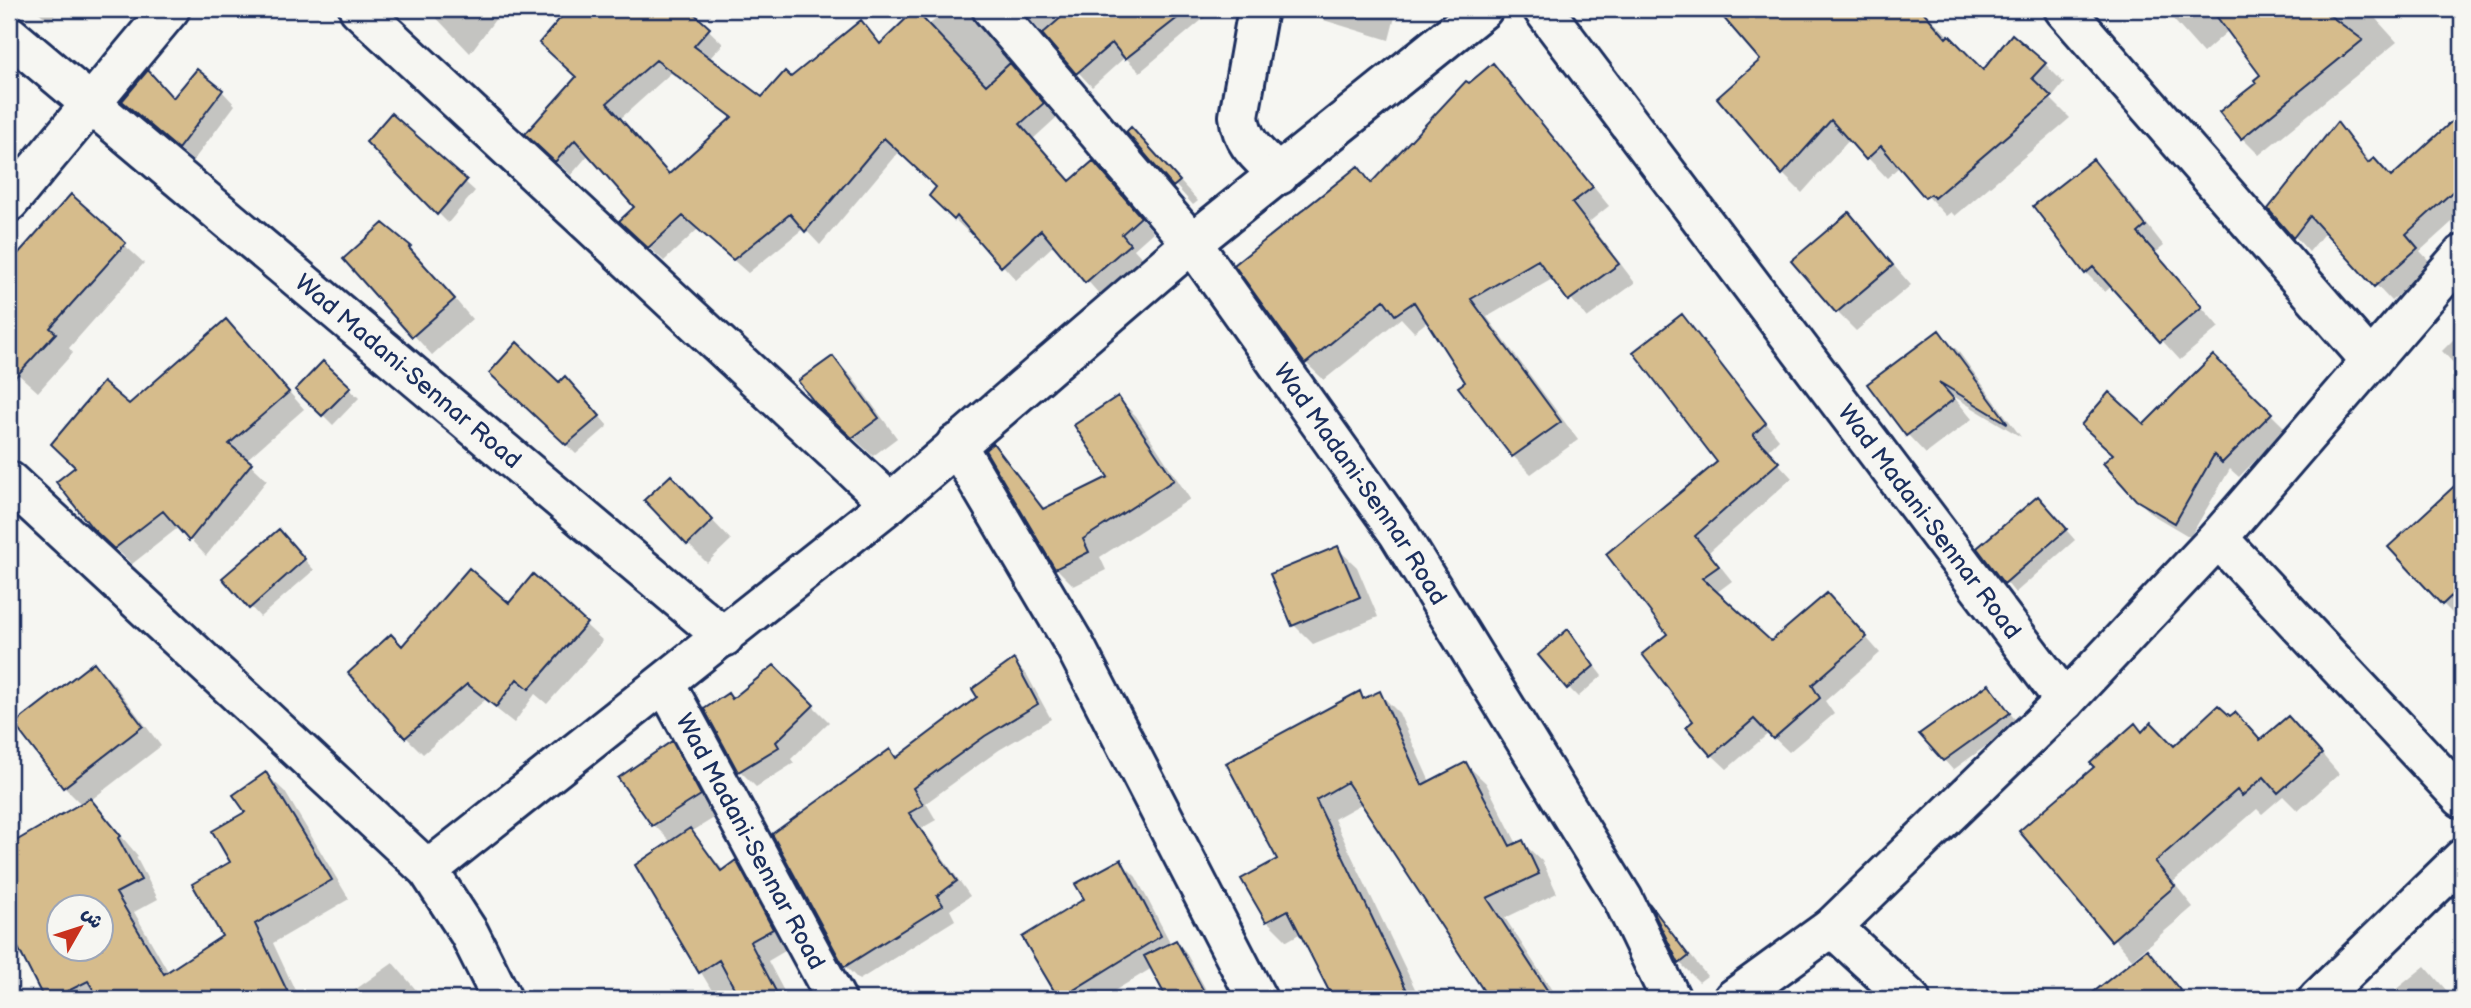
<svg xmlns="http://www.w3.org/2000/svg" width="2471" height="1008" font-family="'Balsamiq Sans','Playpen Sans Arabic',sans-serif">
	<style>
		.shadow { fill: #0003; fill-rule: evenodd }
		.building { fill: #d6bc8c; stroke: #1b2f5e; stroke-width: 2; fill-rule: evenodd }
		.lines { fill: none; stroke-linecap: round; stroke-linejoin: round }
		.minor-casing { stroke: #1b2f5e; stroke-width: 44 }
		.minor { stroke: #f6f6f2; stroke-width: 38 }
		.labels { text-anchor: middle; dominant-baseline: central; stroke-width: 7; stroke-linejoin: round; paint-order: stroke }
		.street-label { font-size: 24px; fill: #1b2f5e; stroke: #f6f6f2 }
	</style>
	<rect width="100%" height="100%" fill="#f6f6f2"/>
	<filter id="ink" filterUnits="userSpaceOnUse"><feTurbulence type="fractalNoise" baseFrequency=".0143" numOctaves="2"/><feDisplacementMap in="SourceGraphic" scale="14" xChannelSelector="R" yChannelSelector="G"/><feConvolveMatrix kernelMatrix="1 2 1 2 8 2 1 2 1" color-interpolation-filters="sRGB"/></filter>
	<g filter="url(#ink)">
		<!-- shadow -->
		<path class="shadow" d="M35,9H60L49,21Z
			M428,9H503L470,53Z
			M571,9H687L723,44L709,59L762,99L861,22L882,45L928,25L951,9H990L984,29L989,39L1056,118L1033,139L1071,183L1093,163L1107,177L1153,232L1134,249L1143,259L1100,295L1055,244L1016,280L971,230L969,233L945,210L938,188L899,151L820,245L804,228L748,273L698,229L664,261L635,235L636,207L590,153L571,175L541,148L578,77L541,43ZM671,73L733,119L670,176L620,119Z
			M1020,9H1215L1140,72L1125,57L1092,87Z
			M1308,9H1397L1389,40L1317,18Z
			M1719,9H1922L1984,72L2045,64L2064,83L2051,99L2070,118L1955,216L1951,212L1946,216L1900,166L1887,178L1850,139L1802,193L1783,174L1763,61Z
			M2164,9H2367L2397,42L2259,155L2242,138L2263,75L2229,30L2203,53Z
			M1493,65L1609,206L1589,222L1635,283L1587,318L1554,278L1487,317L1578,440L1531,474L1513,456L1428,321L1414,332L1401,318L1324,380L1306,363L1358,168L1373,184Z
			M222,91L235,105L193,161L124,101L174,99Z
			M9,95L14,100L9,107Z
			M391,115L475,191L448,223L368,142Z
			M2462,115V213L2420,251L2433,265L2391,301L2326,231L2309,252L2270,209L2338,124L2371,163L2392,179Z
			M1128,132L1150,148L1198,201L1193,205Z
			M2093,161L2112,180L2164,246L2155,253L2219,327L2180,360L2112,286L2105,292L2086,273Z
			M72,197L144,263L69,348L73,353L38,392L9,366V267Z
			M1849,215L1911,285L1856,331L1837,312Z
			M410,247L472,319L432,355L345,260Z
			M1681,317L1779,439L1767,451L1792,478L1709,552L1732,581L1716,593L1771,643L1842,610L1880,653L1825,701L1834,714L1789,752L1769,733L1727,769L1712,755L1696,721L1670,635L1609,555L1720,462Z
			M2462,331V372L2442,351Z
			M1939,332L1958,351L2021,437L1953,396L1972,419L1926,454L1907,434Z
			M242,338L304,409L246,460L267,480L206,556L179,527L132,564L111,544L77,467L129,406Z
			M2213,357L2286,429L2239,477L2230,469L2190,537L2153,515L2137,499L2115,455Z
			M832,358L852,377L897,438L873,456L836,422Z
			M323,364L359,398L333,425L298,390Z
			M491,372L575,388L608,426L576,454Z
			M1118,398L1136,416L1190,499L1100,557L1106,570L1074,586L1056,568L993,446L1046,510L1111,478Z
			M2450,492L2462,504V623L2443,604Z
			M690,497L731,540L707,563L688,544Z
			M2047,508L2075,540L2015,593L1980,549Z
			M288,541L314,570L260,617L224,578Z
			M1337,548L1357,567L1378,617L1313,644L1294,625Z
			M534,577L603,641L547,704L535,694L514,723L485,700L423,754L406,737L402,648L509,606Z
			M1568,631L1602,676L1578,697L1568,687Z
			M1013,661L1027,675L1051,719L999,750L926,803L936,820L922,828L970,896L950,910L955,920L859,980L845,966L890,751L898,759L979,698Z
			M94,664L113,683L161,746L91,800L138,856L136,857L158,899L134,912L169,973L225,936L232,863L247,813L266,774L285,792L349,899L273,943L299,999H46L28,964L9,945V847L82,805L64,787ZM60,906H102V948H60Z
			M774,667L829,722L791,759L794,763L756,787L740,771L706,709L733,701Z
			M1988,686L2018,723L1953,770L1944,760Z
			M1379,693L1399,713L1430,782L1466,764L1486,783L1517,844L1522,842L1542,861L1557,893L1505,918L1557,998L1490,999L1363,803L1334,819L1420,999H1315L1332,992L1301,933L1287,941L1267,921L1280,860L1359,694L1366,700Z
			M2230,719L2261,742L2307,737L2339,774L2298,811L2283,796L2262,814L2257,809L2173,882L2193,907L2132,959L2021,831L2143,734L2174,748Z
			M671,744L691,763L719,815L691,832L724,871L736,863L754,881L790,948L768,961L788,999H717L637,865L671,842L653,824Z
			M1120,861L1136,877L1171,944L1176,942L1185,951L1211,999H1169L1152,968L1101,999H1062L1024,938L1087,900Z
			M1655,912L1707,976L1699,982L1680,963Z
			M1606,918L1625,936L1630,947L1617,934Z
			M2147,951L2189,999H2088L2134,962Z
			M393,963L424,999H342Z
			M2425,966L2454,999H2384Z
			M1607,991L1616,999H1595Z
			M1797,992L1805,999H1787Z"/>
		<!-- building -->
		<path class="building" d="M568,9H689L710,28L694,46L762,97L785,71L791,77L861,20L880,44L915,10L986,85L1010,63L1044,103L1020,124L1070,181L1093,161L1141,217L1122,234L1130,244L1085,283L1041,230L1001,267L957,216L954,220L929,196L936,187L884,138L805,232L790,214L733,260L683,216L648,248L619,221L634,207L575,140L555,162L525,134L576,77L539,43ZM656,60L732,117L669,174L607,103Z
			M1071,9H1189L1125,59L1112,43L1076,74L1042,34Z
			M1716,9H1921L1946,38L1949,35L1983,70L2012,34L2046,63L2032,78L2052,97L1934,198L1931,194L1925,198L1881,146L1866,160L1831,120L1782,175L1717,98L1760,60Z
			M2211,9H2321L2363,40L2241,139L2219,112L2256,83L2254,80L2260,75Z
			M1493,63L1593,187L1572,203L1619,264L1568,301L1538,260L1471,299L1561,422L1512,457L1458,387L1465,382L1414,302L1395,315L1384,300L1305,364L1234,265L1358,166L1371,183L1466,81L1469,83Z
			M197,69L223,90L178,149L122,101L148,70L173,98Z
			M2462,112V183L2406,234L2418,248L2374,287L2310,216L2293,238L2268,209L2337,122L2368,163L2374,158L2391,177Z
			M391,113L467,180L437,215L366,142Z
			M1131,127L1180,181L1173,187L1126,132Z
			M2093,159L2146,226L2138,233L2202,307L2160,342L2093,267L2085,274L2033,206Z
			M71,194L126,243L50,328L56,333L9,384V264Z
			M1849,212L1893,265L1836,313L1791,261Z
			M383,223L411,246L409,248L455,299L412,337L343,259Z
			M1682,314L1766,423L1753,435L1779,462L1695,536L1719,566L1702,578L1771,641L1827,593L1867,637L1812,685L1820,698L1773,739L1754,719L1711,756L1686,727L1693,721L1642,654L1667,634L1606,554L1717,462L1633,352Z
			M226,319L289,392L229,444L252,463L189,541L163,511L114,549L92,528L56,482L75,467L51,444L103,382L129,404Z
			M1939,330L2007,422V423L1939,382L1954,399L1906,436L1867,384Z
			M517,342L559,382L565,376L600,416L566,445L489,373Z
			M2213,355L2272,413L2222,463L2214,455L2175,523L2136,500L2103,463L2113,454L2081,425L2109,392L2144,424Z
			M833,356L879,418L852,438L815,403L798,381Z
			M323,361L351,387L322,416L295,390Z
			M1118,396L1174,480L1083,539L1089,552L1055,569L985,450L993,443L1043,509L1108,477L1074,425Z
			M671,475L713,520L687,545L644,500Z
			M2462,479V586L2442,605L2388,547Z
			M2038,496L2067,529L2004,584L1977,548Z
			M279,529L305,559L249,609L222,578Z
			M1338,546L1360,597L1292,626L1270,574Z
			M469,568L509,603L533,574L587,623L529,689L517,679L496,707L467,684L405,738L348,673L391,634L402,646Z
			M1568,629L1594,666L1567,689L1538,655Z
			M1014,659L1038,704L985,736L913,788L923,805L909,813L957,881L937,896L943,905L844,967L772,834L890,749L896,758L977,697L972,689Z
			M94,662L143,726L63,788L14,724Z
			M774,665L814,705L776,742L779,747L738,772L704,709L728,693L732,699Z
			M1989,684L2010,713L1943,761L1919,734Z
			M1360,691L1363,699L1380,691L1422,785L1466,762L1510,846L1523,840L1539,874L1487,898L1553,999H1489L1347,782L1316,800L1411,999H1333L1288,910L1266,922L1241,879L1277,859L1226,763Z
			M2218,705L2230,716L2235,712L2260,740L2288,716L2322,754L2278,793L2264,777L2242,796L2237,790L2155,862L2175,886L2111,941L2019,831L2094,767L2090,763L2135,723L2142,732L2151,722L2174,746Z
			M672,741L701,795L652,826L618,778Z
			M266,772L332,880L255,924L291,999H99L88,981L52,999H44L9,930V845L90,798L121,836L118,838L141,880L116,893L164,974L222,936L192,884L230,862L212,831L245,812L233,795ZM60,906H102V948H60Z
			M690,828L721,871L736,860L773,929L750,942L780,999H740L719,960L699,973L635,865Z
			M1121,859L1161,936L1059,999L1022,937L1084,899L1075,884Z
			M1649,903L1689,956L1679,964Z
			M1176,940L1208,999H1167L1144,956Z
			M2147,949L2187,999H2085Z"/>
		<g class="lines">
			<!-- minor casing -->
			<g class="minor-casing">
				<g id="minor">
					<path d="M359,9L890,503"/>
					<path id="s1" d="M992,9L1192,243L1399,534L1623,899L1671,999"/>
					<path d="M1258,9L1239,116C1242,144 1260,156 1279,175"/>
					<path id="s2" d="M1543,9L2065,701"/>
					<path d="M2064,9L2371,361"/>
					<path id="s3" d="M9,35L724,637"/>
					<path d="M9,202L170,9"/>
					<path d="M956,444L1074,644L1257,999"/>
					<path d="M9,481L428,870L469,933L502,999"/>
					<path d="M2218,538L2462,798"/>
					<path id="s4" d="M665,683L836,999"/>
					<path d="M428,870L890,503L1192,243L1483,9"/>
					<path d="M1832,927L1910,999"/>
					<path d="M1733,999L1832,927L2065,701L2218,538L2462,255"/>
					<path d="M2318,999L2462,859"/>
				</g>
			</g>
			<!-- minor -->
			<use href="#minor" class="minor"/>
		</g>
	</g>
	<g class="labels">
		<!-- street labels -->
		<g class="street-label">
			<text stroke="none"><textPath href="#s3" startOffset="522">Wad Madani-Sennar Road</textPath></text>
			<text stroke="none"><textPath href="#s1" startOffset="602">Wad Madani-Sennar Road</textPath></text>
			<text stroke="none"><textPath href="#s2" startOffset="642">Wad Madani-Sennar Road</textPath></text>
			<text stroke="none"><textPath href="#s4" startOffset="180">Wad Madani-Sennar Road</textPath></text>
		</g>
	</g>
	<!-- margin -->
	<rect width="2471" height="1008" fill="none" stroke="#f6f6f2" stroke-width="35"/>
	<rect x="18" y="18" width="2436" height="973" fill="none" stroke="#1b2f5e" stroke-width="2.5" filter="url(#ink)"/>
	<!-- north arrow -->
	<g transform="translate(80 928) rotate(51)"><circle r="33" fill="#f6f6f2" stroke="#9ea6b7" stroke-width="2"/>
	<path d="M0-5L12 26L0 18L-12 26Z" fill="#c8321e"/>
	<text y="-10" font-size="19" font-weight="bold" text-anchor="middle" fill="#1b2f5e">ش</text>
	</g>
</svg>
